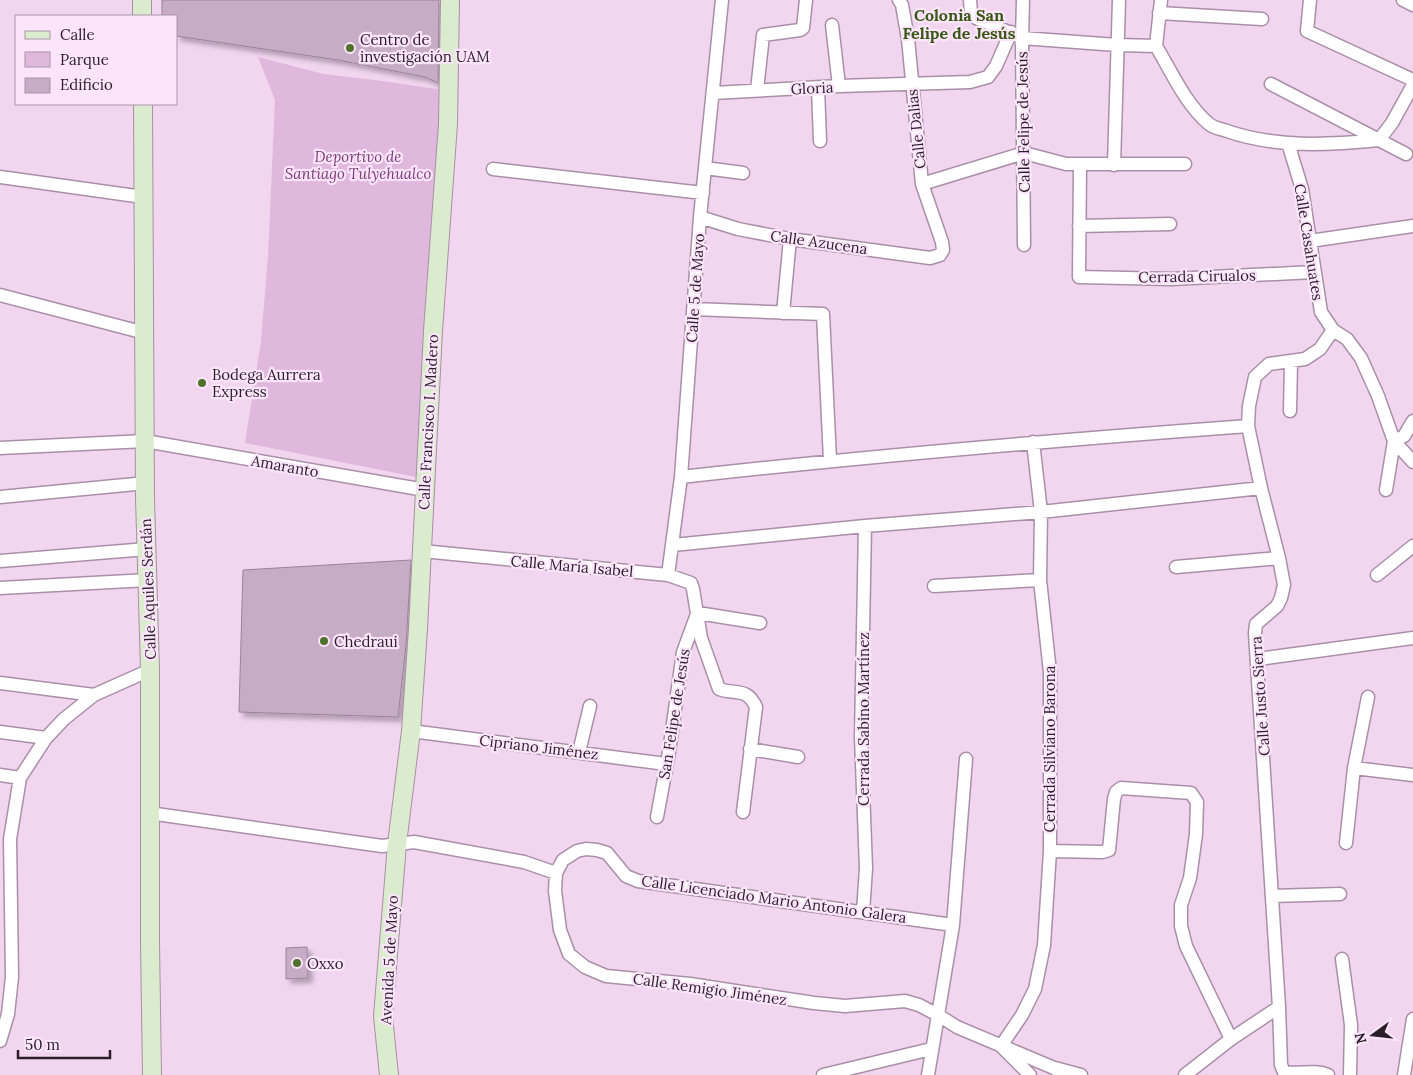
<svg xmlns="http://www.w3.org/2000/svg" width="1413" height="1075" font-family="Lora,serif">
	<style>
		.green { fill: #e0b7dd }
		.building { fill: #c7acc5; stroke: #9c829a; filter: url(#shadow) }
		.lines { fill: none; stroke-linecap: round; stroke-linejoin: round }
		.minor-casing { stroke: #a98fa7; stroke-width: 15 }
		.secondary-casing { stroke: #a98fa7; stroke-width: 20 }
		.minor { stroke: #fff; stroke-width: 12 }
		.secondary { stroke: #dbebcd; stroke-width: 18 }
		.poi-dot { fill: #4e722b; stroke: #fce5fa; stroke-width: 2 }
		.labels { text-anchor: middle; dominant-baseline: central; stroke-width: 4.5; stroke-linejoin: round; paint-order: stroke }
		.poi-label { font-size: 15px; fill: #2a1f29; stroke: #fce5fa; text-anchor: start }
		.street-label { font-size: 15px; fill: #2a1f29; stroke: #fce5fa }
		.park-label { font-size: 15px; font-style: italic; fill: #793c77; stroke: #fce5fa }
		.neighbourhood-label { font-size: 16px; font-weight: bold; fill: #375715; stroke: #fce5fa }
	</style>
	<defs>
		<filter id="shadow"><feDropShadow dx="4.5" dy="4.5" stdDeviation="2.5" flood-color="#0004"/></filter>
	</defs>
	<rect width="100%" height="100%" fill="#f2d6f0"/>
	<!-- green -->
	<path class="green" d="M258,57L324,74L383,81L449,91L416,477L245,443L261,341L268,256L275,100Z"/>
	<!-- building -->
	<path class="building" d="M162,0H439L438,83L425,77L338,60L176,36V16H162Z
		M411,560L406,644L398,717L239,712L243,570Z
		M307,947L308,978L286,979V948Z"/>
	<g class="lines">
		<!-- minor casing -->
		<g class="minor-casing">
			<path id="minor" d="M970,0L971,13L976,18L1022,38L1117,45L1156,46
				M1023,0L1022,38L1024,245
				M1310,0L1307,31L1413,80
				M1403,0L1413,5
				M1159,13L1262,19
				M832,25L839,86
				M1156,46C1171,71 1186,105 1209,124C1214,128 1221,129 1227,131C1276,148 1328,145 1379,140
				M1156,46L1161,0
				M1271,84L1406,154
				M818,88L820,141
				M757,90L763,35L800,30L803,28L806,0
				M713,93L839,86L970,82L988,77L996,66L1011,32
				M1379,140L1392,123L1413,85
				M1288,143L1302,189L1321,312L1333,330L1347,339L1361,358L1378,396L1394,441L1413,462
				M1080,165L1079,277L1172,279L1314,272
				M1114,165L1119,0
				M705,168L743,173
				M493,169L703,193
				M0,177L143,197
				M922,184L1024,153L1066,164H1185
				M700,217L738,229L790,239L930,258L940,255L943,250L942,242L922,184L908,39L902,5L899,0
				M1079,226L1170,224
				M1310,241L1413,226
				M0,295L145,333
				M693,309L823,314L830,460
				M783,313L790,239
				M1290,411L1291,362
				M0,448L145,441L425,490
				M681,477C869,456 1058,440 1248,426
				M1386,490L1394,441L1404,436L1413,421
				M0,497L146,483
				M673,545L865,526L1041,512L1261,488
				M422,551L668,575L691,583L693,589L701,638L719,689C736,695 747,687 756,707L743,812
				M0,561L147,549
				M1176,567L1279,558
				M668,575L681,477L700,217L722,0
				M1377,575L1413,546
				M934,586L1040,580
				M0,588L148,580
				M698,613L760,623
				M1258,659L1413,638
				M0,683L94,695
				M411,731L666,764
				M0,732L46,738
				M750,749L798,757
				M579,752L590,706
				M1354,768L1413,775
				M0,775L20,778
				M149,813L382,846L414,842L524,862L556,873
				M657,817L669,752L683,652L697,614
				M1346,843L1354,768L1368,697
				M1050,851L1103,852L1109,850L1114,799L1116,792L1121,788L1191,793L1197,802L1196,834L1190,878L1181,905V926L1186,946L1231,1039
				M1272,896L1340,894
				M863,912L866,868L861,737L865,526
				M953,925L638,881L626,876L607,853L597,850L586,849L577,851L563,860L556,873L555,891L560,930L569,954L585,967L606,976L690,984L814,1003L845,1006L905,1001L919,1005L938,1015L957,1027L1054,1068L1063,1075
				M1342,959L1351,1025L1350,1075
				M0,1041L8,1014L12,977L10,839L20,778L46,738L64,719L94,695L150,670
				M1055,1068L1081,1075
				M823,1075L931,1049
				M928,1075L953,925L966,759
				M1030,1075L1001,1046L1022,1015L1035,989L1044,945L1050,851V672L1040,580L1041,512L1033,442
				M1185,1075L1231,1039L1279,1007
				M1328,1075C1314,1069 1298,1075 1284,1072L1281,1065L1279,1007L1255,633L1256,624L1277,606L1281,598L1284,585L1279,558L1261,488L1248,426L1249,406L1255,377L1269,364L1305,359L1320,349L1333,330
				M1404,1075L1413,1019"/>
		</g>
		<!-- secondary casing -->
		<g class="secondary-casing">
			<path id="secondary" d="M142,0V16
				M143,104L145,498L150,670V942L152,1075
				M389,1075L383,1016L397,844L411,731L418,629L433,331L448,124L450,0"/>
		</g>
		<!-- minor -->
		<use href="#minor" class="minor"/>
		<!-- secondary -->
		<use href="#secondary" class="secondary"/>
	</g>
	<!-- markers -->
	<g class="poi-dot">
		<circle cx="350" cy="48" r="5"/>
		<circle cx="202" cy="383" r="5"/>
		<circle cx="324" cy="641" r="5"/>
		<circle cx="297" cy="963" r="5"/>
	</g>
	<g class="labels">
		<!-- poi labels -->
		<g class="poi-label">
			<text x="360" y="39">Centro de<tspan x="360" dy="17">investigación UAM</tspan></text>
			<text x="212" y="374">Bodega Aurrera<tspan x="212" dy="17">Express</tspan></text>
			<text x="334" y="641">Chedraui</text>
			<text x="307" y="963">Oxxo</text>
		</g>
		<!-- street labels -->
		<g class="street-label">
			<text transform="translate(812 88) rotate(-3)">Gloria</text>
			<text transform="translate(1023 122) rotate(-91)">Calle Felipe de Jesús</text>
			<text transform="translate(916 129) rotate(-96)">Calle Dalias</text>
			<text transform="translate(819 242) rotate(8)">Calle Azucena</text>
			<text transform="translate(1309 242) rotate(81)">Calle Casahuates</text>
			<text transform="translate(1197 276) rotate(-1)">Cerrada Cirualos</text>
			<text transform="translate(695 288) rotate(-86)">Calle 5 de Mayo</text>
			<text transform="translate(428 422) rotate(-87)">Calle Francisco I. Madero</text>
			<text transform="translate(285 466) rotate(10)">Amaranto</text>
			<text transform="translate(572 566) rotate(5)">Calle María Isabel</text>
			<text transform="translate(148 589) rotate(-92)">Calle Aquiles Serdán</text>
			<text transform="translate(1260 696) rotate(-94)">Calle Justo Sierra</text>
			<text transform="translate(674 714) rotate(-81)">San Felipe de Jesús</text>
			<text transform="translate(863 719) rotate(-90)">Cerrada Sabino Martínez</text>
			<text transform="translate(539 747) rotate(7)">Cipriano Jiménez</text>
			<text transform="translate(1049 749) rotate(-90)">Cerrada Silviano Barona</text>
			<text transform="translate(774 899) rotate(8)">Calle Licenciado Mario Antonio Galera</text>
			<text transform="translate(389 960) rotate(-87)">Avenida 5 de Mayo</text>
			<text transform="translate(710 989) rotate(8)">Calle Remigio Jiménez</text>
		</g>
		<!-- park labels -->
		<g class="park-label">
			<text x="358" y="156">Deportivo de<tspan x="358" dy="17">Santiago Tulyehualco</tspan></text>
		</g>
		<!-- neighbourhood labels -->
		<g class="neighbourhood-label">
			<text x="959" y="15">Colonia San<tspan x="959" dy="18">Felipe de Jesús</tspan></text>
		</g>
	</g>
	<!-- legend -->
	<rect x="15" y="15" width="162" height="90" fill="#fce5fa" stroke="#a896a6"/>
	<rect x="25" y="31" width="25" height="8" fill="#dbebcd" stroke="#a896a6"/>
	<text x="60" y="40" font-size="15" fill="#2a1f29">Calle</text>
	<rect x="25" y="52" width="25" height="15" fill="#e0b7dd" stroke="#a896a6"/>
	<text x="60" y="65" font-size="15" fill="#2a1f29">Parque</text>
	<rect x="25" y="78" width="25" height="15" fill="#c7acc5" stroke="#a896a6"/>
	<text x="60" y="90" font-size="15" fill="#2a1f29">Edificio</text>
	<!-- north arrow -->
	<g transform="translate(1373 1035) rotate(255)" stroke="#fce5fa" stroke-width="4" paint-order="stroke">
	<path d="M0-4L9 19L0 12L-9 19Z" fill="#2a1f29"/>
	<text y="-8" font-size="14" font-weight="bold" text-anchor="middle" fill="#2a1f29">N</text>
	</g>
	<!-- scale -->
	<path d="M18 1050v8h92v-8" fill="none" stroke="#2a1f29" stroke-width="2.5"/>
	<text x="25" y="1050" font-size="15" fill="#2a1f29" stroke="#fce5fa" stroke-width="4" paint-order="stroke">50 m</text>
</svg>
